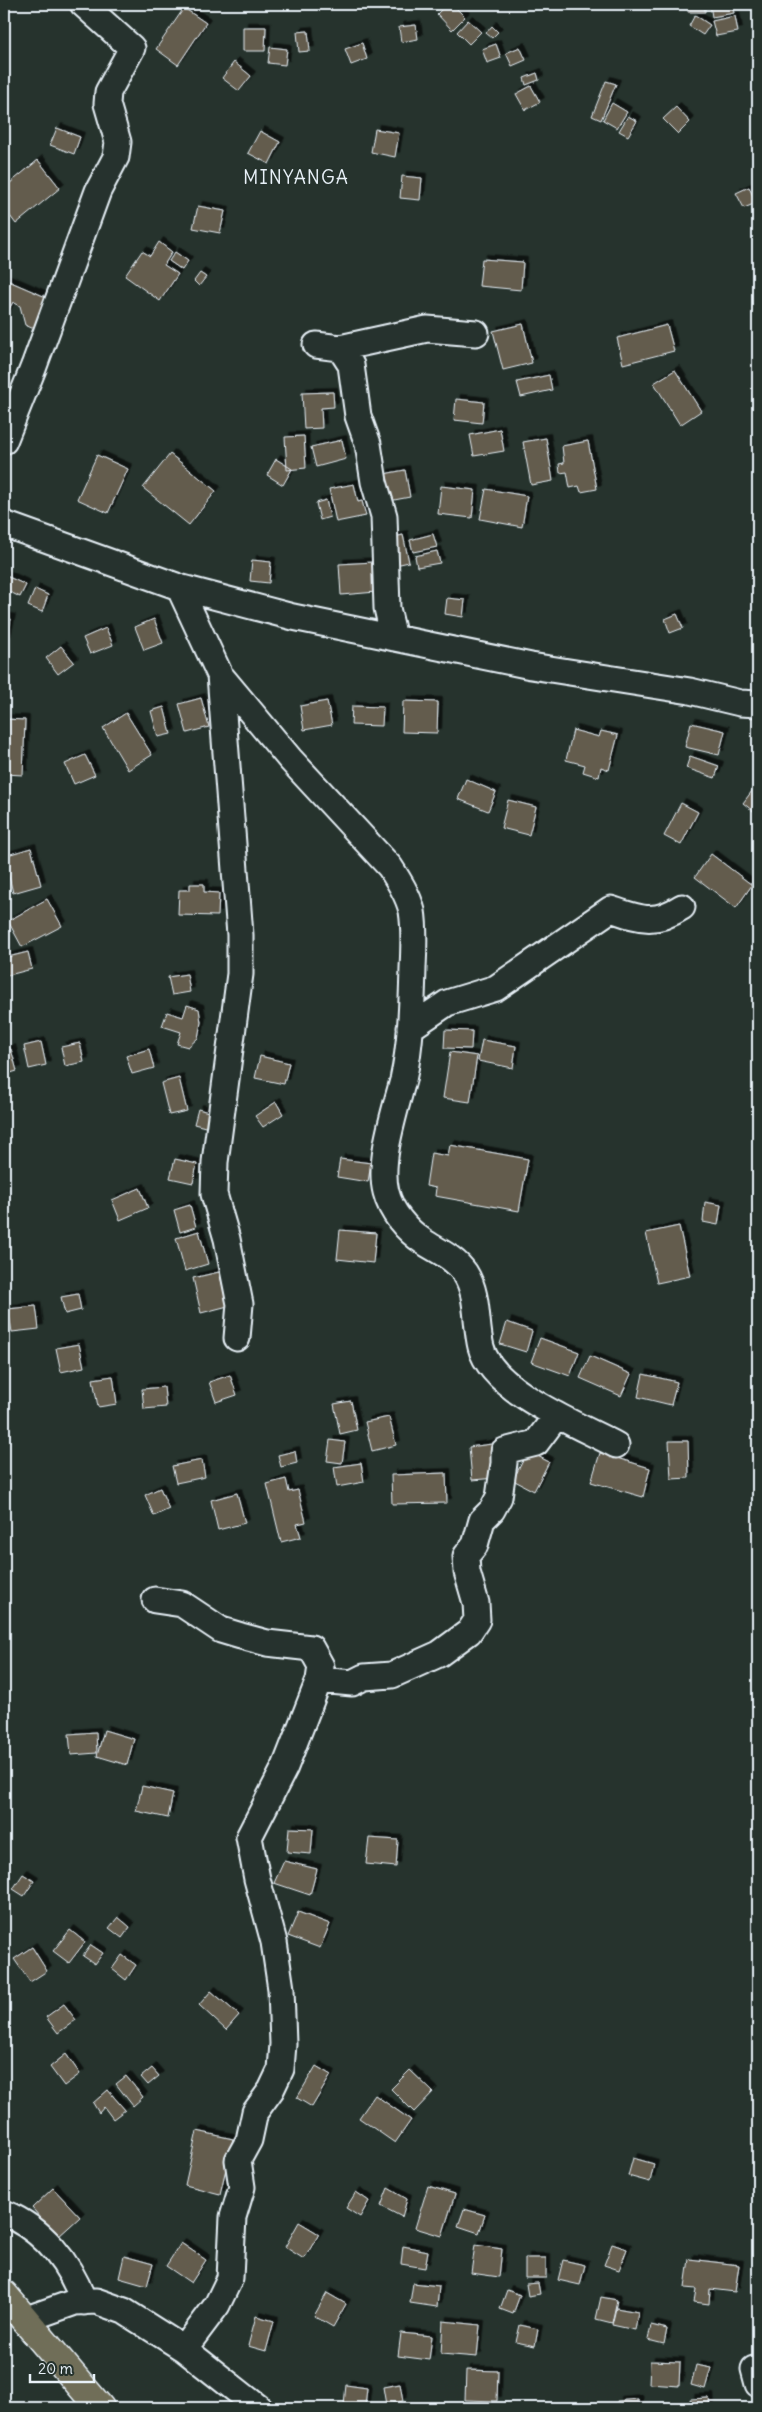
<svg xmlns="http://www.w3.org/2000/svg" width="762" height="2412" font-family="Delius,sans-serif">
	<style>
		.building { fill: #645c4e; stroke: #e8f1f8; filter: url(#shadow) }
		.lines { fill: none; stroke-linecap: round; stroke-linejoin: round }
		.minor-casing { stroke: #e8f1f8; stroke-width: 29 }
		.primary-casing { stroke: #e8f1f8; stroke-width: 31 }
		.minor { stroke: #26332d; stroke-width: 25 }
		.primary { stroke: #706e59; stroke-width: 28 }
		.labels { text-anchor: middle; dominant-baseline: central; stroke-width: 4; stroke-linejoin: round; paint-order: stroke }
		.quarter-label { font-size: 19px; letter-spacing: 1px; fill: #e8f1f8; stroke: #26332d }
	</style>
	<defs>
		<filter id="shadow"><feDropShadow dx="4.5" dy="-4.5" stdDeviation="0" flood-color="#0009"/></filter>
	</defs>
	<rect width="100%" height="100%" fill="#26332d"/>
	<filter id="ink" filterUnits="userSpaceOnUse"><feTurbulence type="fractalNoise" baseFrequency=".02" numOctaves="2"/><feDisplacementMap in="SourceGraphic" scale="10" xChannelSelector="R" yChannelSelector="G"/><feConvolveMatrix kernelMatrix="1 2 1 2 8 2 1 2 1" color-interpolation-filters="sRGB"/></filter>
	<g filter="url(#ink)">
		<!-- building -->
		<path class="building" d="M447,4H452L465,17L452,30L437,14Z
			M688,4H705V12H688Z
			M710,4H732L734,13L712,17Z
			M184,8L206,23L178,65L156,49Z
			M695,15L710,25L703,35L689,26Z
			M735,16L738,32L716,36L712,21Z
			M468,20L481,32L469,44L457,32Z
			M416,25L418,39L401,42L399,27Z
			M492,26L498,32L492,38L486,33Z
			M243,27H266L265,51H243Z
			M308,31L310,51L299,52L297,32Z
			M362,43L367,59L351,65L345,49Z
			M496,44L501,58L487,63L482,49Z
			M270,47L287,49L285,65L268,63Z
			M520,47L526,60L512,66L506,53Z
			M234,62L251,76L239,91L222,78Z
			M537,73L539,80L526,85L524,78Z
			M606,81L616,84L601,120L592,116Z
			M531,86L540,102L525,110L516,94Z
			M612,103L627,112L617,128L603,120Z
			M676,107L690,122L678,134L663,119Z
			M628,116L637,121L628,136L619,131Z
			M57,128L80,137L74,154L50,145Z
			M375,129L399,133L395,157L371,152Z
			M260,131L280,142L269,164L248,153Z
			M38,160L60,188L16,224L4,208V188Z
			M402,176L422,178L420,200L400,198Z
			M749,187L756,203L744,208L736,193Z
			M198,206L225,211L220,233L193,228Z
			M159,242L172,252L164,265L178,274L160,301L125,276L142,251L150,256Z
			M175,252L188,261L182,270L169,261Z
			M482,259L523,262L521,290L479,286Z
			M200,273L206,277L199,286L194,281Z
			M4,279L48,298L34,329L25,325L20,306L13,302L4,318Z
			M523,324L532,363L503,370L493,331Z
			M667,325L674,351L623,364L617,338Z
			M675,370L701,411L680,425L654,383Z
			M549,375L552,390L521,397L517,382Z
			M753,391H758V404H752Z
			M333,392L334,407L321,408L322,428L304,429L302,393Z
			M456,399L484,402L482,423L454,420Z
			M500,429L504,451L474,456L470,435Z
			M304,436L306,468L287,470L285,437Z
			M546,438L553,481L531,485L523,442Z
			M342,440L346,459L316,467L311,447Z
			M588,441L597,489L581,492L579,486L570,488L567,472L560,473L559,464L564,463L562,446Z
			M170,454L216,491L189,525L143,488Z
			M97,455L128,469L108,513L77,499Z
			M276,459L292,469L283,485L267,475Z
			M405,470L410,497L389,501L384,474Z
			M354,484L358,502L362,501L366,516L336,522L329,489Z
			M441,486L475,490L472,518L438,514Z
			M486,489L527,496L522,527L480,519Z
			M326,500L330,517L320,520L316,503Z
			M433,534L437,547L413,552L410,540Z
			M403,535L409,562L391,566L386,539Z
			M437,551L440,563L417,567L415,556Z
			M252,560L271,562L269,583L250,581Z
			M374,562L376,592L341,595L339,564Z
			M4,575L26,585L20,597L4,589Z
			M35,589L48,595L42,612L28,606Z
			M447,598L465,600L463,617L445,614Z
			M677,614L683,628L670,633L665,619Z
			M4,617L11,619L6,641L4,640Z
			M154,619L163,643L144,650L135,627Z
			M106,628L113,645L90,654L83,638Z
			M61,646L74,662L58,674L46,658Z
			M201,698L209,727L187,733L179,704Z
			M327,701L332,725L304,730L300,706Z
			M403,701L438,702L437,733L402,732Z
			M352,706L383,707L382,726L351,725Z
			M164,707L171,734L158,737L151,711Z
			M126,713L152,755L128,770L103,728Z
			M4,719L25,720L23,775L4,774Z
			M691,723L725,731L719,755L685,747Z
			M573,730L599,737L601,731L618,735L609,770L601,767L599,777L583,772L585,765L566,760Z
			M85,755L95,775L74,784L65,764Z
			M690,756L719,766L715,778L686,768Z
			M466,779L496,792L488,811L458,799Z
			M758,783V815L743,803Z
			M508,800L536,807L529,835L501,828Z
			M681,803L698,812L681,845L664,836Z
			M31,848L41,885L13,893L4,856Z
			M711,854L752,885L736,908L695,877Z
			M190,884H204V892L219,893L218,916L178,915L179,890H190Z
			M47,899L62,926L22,947L8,921Z
			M28,952L32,969L5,976L4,958Z
			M187,974L190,992L172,995L168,977Z
			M187,1005L199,1009L201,1022L198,1038L188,1047L177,1044L181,1032L162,1026L167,1012L183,1017Z
			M445,1030L472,1031L471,1049L444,1048Z
			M482,1040L516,1046L513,1068L478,1061Z
			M41,1042L46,1065L29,1069L24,1046Z
			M80,1043L84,1062L65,1066L61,1047Z
			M11,1049L17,1071L4,1075V1051Z
			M149,1049L154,1068L132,1074L126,1056Z
			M450,1052L477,1056L470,1102L443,1098Z
			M260,1056L289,1063L284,1084L255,1078Z
			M179,1078L187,1111L169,1115L161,1083Z
			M276,1102L283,1114L263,1127L255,1116Z
			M198,1109L212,1113L209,1128L194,1124Z
			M450,1145L528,1159L519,1211L435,1196L436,1188L426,1186L431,1153L448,1156Z
			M175,1159L197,1164L193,1183L170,1178Z
			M340,1159L371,1163L368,1182L337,1177Z
			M140,1188L148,1208L120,1220L112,1200Z
			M705,1202L721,1205L718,1225L703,1222Z
			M190,1205L196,1227L180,1232L174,1210Z
			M679,1226L690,1276L657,1283L646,1233Z
			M340,1230L376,1233L373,1263L337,1259Z
			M199,1231L208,1264L185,1271L176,1238Z
			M219,1272L228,1306L201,1313L193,1278Z
			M78,1294L81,1310L65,1314L61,1297Z
			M36,1306L39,1329L12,1332L8,1309Z
			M507,1322L532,1331L526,1352L500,1344Z
			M540,1338L579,1352L570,1376L531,1362Z
			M79,1344L84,1367L61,1372L56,1348Z
			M590,1356L631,1374L621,1396L580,1378Z
			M643,1374L677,1382L671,1405L638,1397Z
			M230,1375L237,1395L216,1402L209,1382Z
			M113,1376L117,1404L98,1407L93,1379Z
			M164,1387L166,1407L144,1409L142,1389Z
			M351,1401L357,1430L340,1434L334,1404Z
			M389,1417L396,1445L372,1451L365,1422Z
			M330,1440L345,1442L342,1463L327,1461Z
			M669,1441H688L689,1478L671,1479Z
			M492,1444L496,1478L472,1480L469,1447Z
			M295,1451L297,1463L281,1467L278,1455Z
			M528,1451L549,1462L534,1491L513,1480Z
			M600,1453L650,1468L643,1497L591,1482Z
			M202,1460L205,1477L176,1483L172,1466Z
			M361,1463L364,1482L337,1487L334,1467Z
			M446,1473L447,1503L392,1504L391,1475Z
			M286,1479L289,1492L298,1490L306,1522L297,1524L301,1537L281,1542L267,1484Z
			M160,1488L169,1509L154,1516L145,1495Z
			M237,1493L245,1523L218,1530L211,1500Z
			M104,1730L134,1739L127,1765L97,1756Z
			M96,1732L97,1753L71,1755L69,1734Z
			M142,1786L173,1793L168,1818L136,1811Z
			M289,1828L313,1829L311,1854L287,1852Z
			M369,1838L398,1840L396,1867L366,1864Z
			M284,1861L317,1869L310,1895L274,1883Z
			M23,1874L34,1881L24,1896L13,1889Z
			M298,1912L330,1924L320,1948L288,1936Z
			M118,1917L130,1927L122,1938L109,1928Z
			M70,1930L85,1942L69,1963L53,1951Z
			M91,1945L103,1953L95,1964L83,1956Z
			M32,1947L47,1971L30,1982L14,1959Z
			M122,1955L136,1965L126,1980L112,1969Z
			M211,1991L239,2015L226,2030L199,2005Z
			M64,2004L76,2020L58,2033L46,2017Z
			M66,2054L80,2074L64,2086L50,2067Z
			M316,2066L331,2075L312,2107L297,2098Z
			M152,2068L159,2076L148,2085L141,2077Z
			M410,2070L433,2092L414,2112L391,2089Z
			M126,2076L143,2097L133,2106L116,2084Z
			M108,2090L125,2110L113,2119L104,2107L99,2113L93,2103Z
			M375,2095L411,2120L395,2143L359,2118Z
			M197,2131L233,2139L220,2194L185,2185Z
			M633,2158L654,2164L650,2182L628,2176Z
			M428,2186L455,2194L442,2236L415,2228Z
			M53,2188L80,2217L58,2237L32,2208Z
			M388,2188L407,2199L402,2217L381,2206Z
			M356,2192L369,2201L360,2217L346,2208Z
			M464,2209L485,2215L479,2233L458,2226Z
			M299,2222L319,2234L304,2259L285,2247Z
			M181,2243L206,2260L191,2283L166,2266Z
			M612,2244L627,2249L619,2270L604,2265Z
			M475,2245L502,2249L499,2277L471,2273Z
			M403,2246L428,2251L425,2268L401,2264Z
			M124,2256L153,2264L147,2286L119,2278Z
			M525,2258H546V2278H525Z
			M689,2259L739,2265L735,2292L710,2289L709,2304L694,2302L696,2289L685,2288Z
			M563,2260L585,2265L580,2285L558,2280Z
			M413,2283L439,2286L437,2307L410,2303Z
			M538,2283L540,2294L528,2296L526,2284Z
			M507,2290L520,2295L513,2314L500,2309Z
			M327,2293L346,2304L333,2327L314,2316Z
			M601,2297L617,2300L612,2323L596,2319Z
			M616,2308L638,2312L635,2330L612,2325Z
			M256,2316L274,2321L266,2351L248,2346Z
			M443,2321L480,2325L477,2357L441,2354Z
			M520,2325L538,2329L535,2346L516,2342Z
			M651,2325L667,2329L664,2344L648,2340Z
			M401,2333L432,2336L429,2360L398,2356Z
			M650,2361L680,2362L679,2386L649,2384Z
			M696,2365L711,2368L705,2389L691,2385Z
			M466,2370L498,2371L497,2401L465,2400Z
			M400,2384L403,2401L386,2405L383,2387Z
			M346,2385L367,2388L365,2406L344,2404Z
			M709,2398L710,2408H681H691L690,2399Z
			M638,2399L639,2408H618L617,2401Z"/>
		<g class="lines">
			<!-- minor casing -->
			<g class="minor-casing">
				<path id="minor" d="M316,345L340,348L351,365L358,416L368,444L374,482L384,516L387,608L394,638
					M340,348L427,329L476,333
					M4,441L34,366L98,191L116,157L118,142L107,104L108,92L132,48L83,4
					M4,524L179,587L293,617L531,666L690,691L740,703L758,704
					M179,587L220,675L290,759L390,867C399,881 408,895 412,911C415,929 414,949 413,968C412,1005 411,1044 403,1080C395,1111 378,1161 386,1192C391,1212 406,1230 424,1242C438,1251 455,1258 465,1273C479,1295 475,1323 481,1347C492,1391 578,1425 616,1445
					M220,675L240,935V974L215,1162L214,1194L227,1239L240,1304L237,1338
					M410,1028L447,1003L496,988L611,909C641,919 654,925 682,907
					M155,1600L182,1604L221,1630L241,1636L267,1643L311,1648L321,1666L319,1680L285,1767L249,1837L257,1879L274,1942L281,1989L283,2044L281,2069L271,2090L255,2112L249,2140L238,2160L242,2187L233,2217L230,2278L217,2305L184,2349
					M319,1680L352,1683L364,1677L392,1675L439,1654L469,1632L477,1620L476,1603L467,1572L466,1556L475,1545L482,1520L492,1510L499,1497L504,1463V1451L536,1443L557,1415
					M4,2213C43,2229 69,2262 84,2302
					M24,2320L75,2302L96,2301L124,2311L184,2349L259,2408
					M754,2369L758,2384"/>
			</g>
			<!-- primary casing -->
			<g class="primary-casing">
				<path id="primary" d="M4,2295L100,2408"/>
			</g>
			<!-- minor -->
			<use href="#minor" class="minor"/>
			<!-- primary -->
			<use href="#primary" class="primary"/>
		</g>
	</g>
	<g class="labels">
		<!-- quarter labels -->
		<g class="quarter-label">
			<text x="296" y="177">MINYANGA</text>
		</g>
	</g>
	<!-- margin -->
	<rect width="762" height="2412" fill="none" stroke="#26332d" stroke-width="20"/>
	<rect x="10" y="10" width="742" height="2392" fill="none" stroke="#e8f1f8" stroke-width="2" filter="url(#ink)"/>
	<!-- scale -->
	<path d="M30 2374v8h64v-8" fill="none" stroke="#e8f1f8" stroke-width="2.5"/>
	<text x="38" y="2374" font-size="15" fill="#e8f1f8" stroke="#26332d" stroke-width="4" paint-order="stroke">20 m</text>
</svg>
